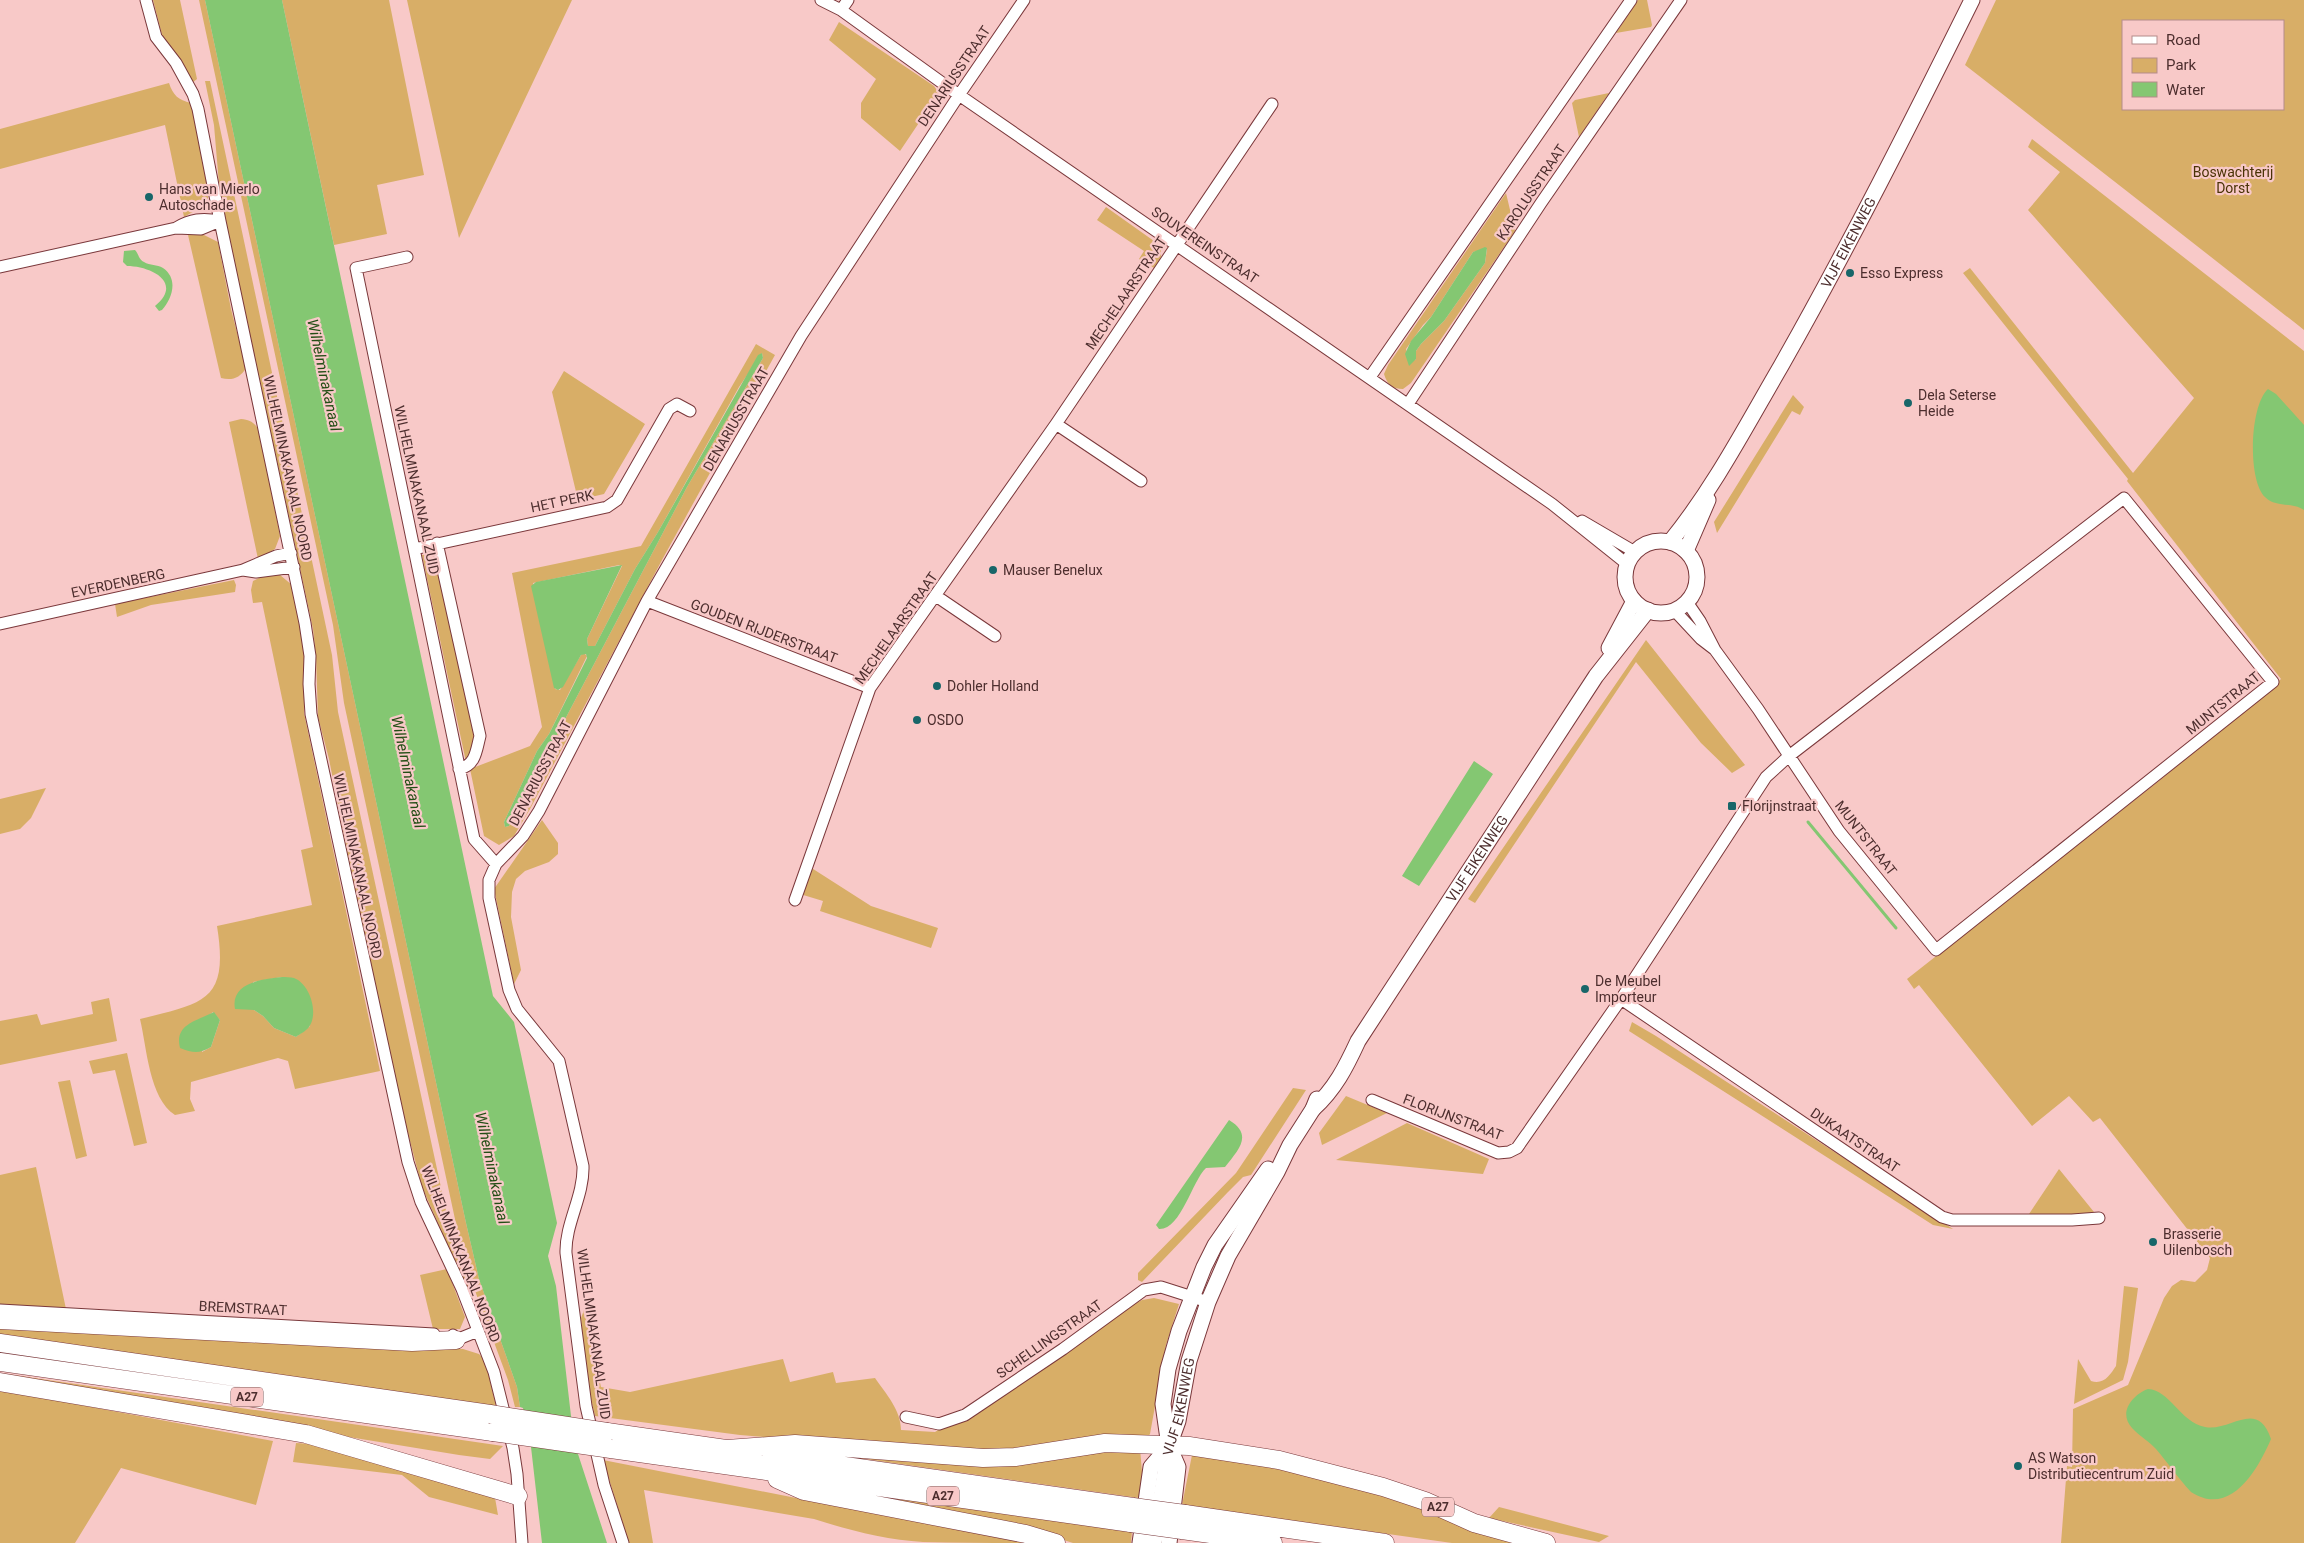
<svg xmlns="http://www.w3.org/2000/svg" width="2304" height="1543" font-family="Roboto,sans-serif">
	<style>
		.green { fill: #d8ae67; fill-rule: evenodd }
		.water { fill: #84c772 }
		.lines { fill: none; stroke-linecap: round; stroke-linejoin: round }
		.stream { stroke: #84c772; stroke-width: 3 }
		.minor-casing { stroke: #7a383b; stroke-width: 13 }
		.major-casing { stroke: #7a383b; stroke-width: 17 }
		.highway-casing { stroke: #7a383b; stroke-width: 19 }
		.minor { stroke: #fff; stroke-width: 11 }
		.major { stroke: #fff; stroke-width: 15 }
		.highway { stroke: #fff; stroke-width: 18 }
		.highway-bridge-casing { stroke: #7a383b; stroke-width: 19; stroke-linecap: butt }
		.highway-bridge { stroke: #fff; stroke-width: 18 }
		.poi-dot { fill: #186669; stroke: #f8c9c8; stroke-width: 2 }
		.labels { text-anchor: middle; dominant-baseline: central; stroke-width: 4.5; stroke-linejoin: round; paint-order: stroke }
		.shield { fill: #f8c9c8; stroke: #805c5c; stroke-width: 1 }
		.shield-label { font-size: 12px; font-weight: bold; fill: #4d2e2e }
		.street-label { font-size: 14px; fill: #4d2e2e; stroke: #f8c9c8 }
		.park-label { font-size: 14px; fill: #4a3306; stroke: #f8c9c8 }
		.poi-label { font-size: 14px; fill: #4d2e2e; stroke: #f8c9c8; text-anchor: start }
		.water-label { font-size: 15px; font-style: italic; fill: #234e15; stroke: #f8c9c8 }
	</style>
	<rect width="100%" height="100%" fill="#f8c9c8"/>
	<!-- green -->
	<path class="green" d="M153,0H180L197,79L192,83L162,35Z
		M199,0H205L466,1223L479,1279L517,1387L520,1407H515L508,1380L464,1261L344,703L333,625Z
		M282,0H389L424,175L377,185L387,234L334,245Z
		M407,0H572L459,238Z
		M1638,0H1647L1652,25L1651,27L1616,33Z
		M1996,0H2304V330C2191,241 2078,153 1965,65ZM2123,21H2283V109H2123Z
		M839,22L934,86L939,93L900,151L861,118V103L876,79L829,40Z
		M205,81H210L332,655L338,712L455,1252L472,1295L470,1296L422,1187L405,1122L361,921L329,759L318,717L316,657L313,629L220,196L214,125Z
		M169,83C173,95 178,100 191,103L206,175L208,198L198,209L184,217L165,125L0,169V129Z
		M1609,93L1579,137L1572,103L1575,100Z
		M2032,139L2304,351V1543H2061L2067,1466L2072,1467L2073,1409L2128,1385L2164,1298L2172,1286L2181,1280L2195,1282L2207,1270L2210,1258L2100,1118L2093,1122L2069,1096L2032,1126L1919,985L1914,989L1907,979L2160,780L2281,679L2127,481L2128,479L1963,273L1970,268L2133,473L2194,398L2028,210L2060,172L2028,147Z
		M1506,193L1515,231L1411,383L1403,389C1392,389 1387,384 1384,374L1388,365ZM1487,249L1485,263L1444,321L1421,344L1416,351V359L1410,363L1406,349L1423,325L1431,317L1473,252Z
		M1106,207L1161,246V257L1154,268L1139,259L1144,251L1097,220Z
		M202,234L218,242L231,309L246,368C240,378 232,381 221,378L188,235Z
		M756,344L775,355L662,560L530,809L514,836L499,845L484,836L470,769L530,746L542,727L512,573L641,546ZM762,353L763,358L687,487L509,826L505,827L504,822L537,751L549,734L587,656L584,653L581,655L560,690L555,689L533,583L619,565L622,566L587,639L588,646H595L635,569L658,532L739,387Z
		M564,371L645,424L604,494L578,500L552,392Z
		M1793,395L1804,407L1800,415L1792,411L1717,533L1714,522Z
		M241,419C250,420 254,422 259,430L280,536L275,549L258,559L229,422Z
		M435,553L475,741L466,762L422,555Z
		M280,575L292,585L301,626L304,653V713L380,1071L295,1089L288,1061L278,1058L191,1082L190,1099L195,1111L175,1115C149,1098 147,1048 140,1019C205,1003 229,1001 217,926L312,905L301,850L313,847L262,602L253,603L251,590L253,581L261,577ZM282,977L310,1026L296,1037L274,1028L263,1016L254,1010L253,982ZM213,1012L220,1020L211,1047L202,1052L209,1015Z
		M234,580L236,585L235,592L151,605L117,617L115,604Z
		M1646,640L1745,765L1732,773L1701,743L1636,662L1475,903L1468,899Z
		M46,788L31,818L20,829L0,834V799Z
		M542,820L558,843V854L549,862L525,871L516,879L512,892L511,917L521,970L514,984L494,889Z
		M810,867L871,906L938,928L931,948L820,911L823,901L800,894Z
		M109,998L117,1041L0,1065V1021L37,1014L41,1025L93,1014L91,1002Z
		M1632,1022L1656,1036L1953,1229L1933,1225L1629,1031Z
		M127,1053L147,1143L134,1146L115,1070L93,1074L89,1061Z
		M70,1080L87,1156L76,1159L58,1082Z
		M1293,1088L1306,1090L1251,1175L1243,1177L1228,1192L1142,1282L1138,1280V1273L1236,1173Z
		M1346,1096L1387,1113L1322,1145L1319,1133Z
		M1407,1123L1489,1159L1483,1174L1336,1160Z
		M36,1167L66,1309L0,1305V1175Z
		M2059,1169L2094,1212L2084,1216L2027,1217Z
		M447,1269L465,1317L460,1329H433L420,1275Z
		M2124,1286L2138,1288L2128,1362L2123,1380L2074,1404L2078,1359L2091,1381C2104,1385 2110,1375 2116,1366Z
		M1154,1298L1179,1304L1166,1345L1150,1434L1147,1438L1026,1452L808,1441L740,1435L595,1416L585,1372L581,1318L584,1310L601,1387L630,1392L783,1359L790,1382L833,1372L836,1383L875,1378C886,1394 901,1410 901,1430L935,1432L1129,1307L1142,1300Z
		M0,1325L376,1347L463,1349L479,1354L485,1360L496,1406L0,1334Z
		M0,1373L503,1446L490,1459L459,1455L0,1380Z
		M0,1390L273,1441L256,1505L121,1468L75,1543H0Z
		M296,1443L326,1445L494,1492L498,1515L429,1497L402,1475L293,1462Z
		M1140,1448L1142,1472L1139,1498L809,1451L1082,1453Z
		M1192,1455C1312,1469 1423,1508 1537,1543H1452L1182,1505Z
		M603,1460L1024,1543C991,1543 957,1543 923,1542C887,1540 848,1530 814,1519L644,1490L653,1543H629Z
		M847,1490L1132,1531L1131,1543H1073L1036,1531L925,1509Z
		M1499,1507L1609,1536L1599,1542L1489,1518Z"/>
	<!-- water -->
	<path class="water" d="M205,0H282L493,996L514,1022L545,1166L557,1223L548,1256L556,1286L571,1416L578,1454L607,1543H542L531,1447L523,1408L520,1407L517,1387L479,1279L466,1223Z
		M1485,247L1487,248L1485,263L1444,321L1421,344L1416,351V359L1409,366L1405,354L1411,341L1431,317L1473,252Z
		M135,250C139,254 138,259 144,262C150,266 157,264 163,268C179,279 172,299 162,310L159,311L155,306C184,282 150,266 127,266L123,262L124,251Z
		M762,353L763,358L687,487L509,826L505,827L504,822L537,751L549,734L587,658L586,654L581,655L563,687L558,690L554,688L531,586L536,582L622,565L587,639L588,646H595L635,569L658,532L758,355Z
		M2268,389L2276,394L2304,425V510C2292,502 2276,508 2265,497C2247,479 2250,405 2268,389Z
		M1474,761L1493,774L1419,886L1402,876Z
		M282,977C285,977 291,977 294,978C310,984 319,1013 309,1027C306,1031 300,1034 296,1037L274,1028L263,1016L254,1010L235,1009C230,983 262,979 282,977Z
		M214,1012L220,1020L211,1047C199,1054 193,1053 180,1048C174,1024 197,1021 214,1012Z
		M1229,1120C1254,1135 1238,1150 1225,1167L1206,1168C1192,1181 1181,1230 1159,1229L1156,1225Z
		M2148,1389C2170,1390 2180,1422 2205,1427C2231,1432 2257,1398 2271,1439C2258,1469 2231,1518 2191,1492C2178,1478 2168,1463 2156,1449C2149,1441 2139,1436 2132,1428C2118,1413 2132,1395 2148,1389Z"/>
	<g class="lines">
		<!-- stream -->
		<path class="stream" d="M1808,822L1896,928"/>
		<!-- minor casing -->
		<g class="minor-casing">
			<path id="minor" d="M146,0L156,37L176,63L193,94L198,109L220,221L305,623L310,656L309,684L311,714L408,1162L421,1202L462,1289L494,1372L513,1448L517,1474L522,1543
				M821,0L841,10
				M848,0L841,10L959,95L1552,504L1627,564
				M176,228L201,229L220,221
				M407,257L356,268L474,839L496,864
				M0,267L176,228C191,219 202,218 220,221
				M1370,377L1631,0
				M1408,404L1541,203L1681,0
				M1056,424L1141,481
				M1582,521L1635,552
				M437,543L480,736C476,751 476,765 459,769
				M414,549L607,507L617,500L669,409L677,404L690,411
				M291,553L276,556L243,570L256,572L294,567
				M936,596L995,636
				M647,601L870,688
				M1674,610L1701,639L1714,649
				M0,624L243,570
				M795,900L870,688L1056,424L1272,104
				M1621,999L1942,1217L1952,1220H2072L2099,1218
				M1372,1100L1498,1153L1509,1152L1517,1148L1621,999L1766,777L1789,756L2124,498L2273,682L1936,950L1839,831L1758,709L1715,650L1700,621L1687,602
				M0,1310L434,1334
				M453,1335L456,1340L478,1331
				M906,1417L939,1424L965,1415L1063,1349L1144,1290L1161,1287L1208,1302
				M623,1543L604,1485L586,1406L566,1253C565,1224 584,1196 583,1166L559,1061L517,1009L509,990L489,898V880L496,864L523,836L539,811L647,601L801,336L959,95L1024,0"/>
		</g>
		<!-- major casing -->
		<g class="major-casing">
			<g id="major">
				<circle cx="1661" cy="577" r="36"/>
				<path id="s1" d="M1670,542C1714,488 1746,426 1781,366C1849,246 1911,123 1972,0"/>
				<path d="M1686,551L1708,500"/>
				<path d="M1609,648L1634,601"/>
				<path id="s2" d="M1313,1109C1335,1089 1346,1067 1358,1041L1596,676L1648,610"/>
				<path d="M1140,1543L1151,1467L1169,1446"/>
				<path id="s3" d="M1154,1543L1169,1446L1178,1421L1189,1361L1208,1302L1228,1256L1277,1172L1290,1145L1313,1109L1317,1099"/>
				<path d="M1169,1543L1178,1467L1169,1446L1163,1404L1168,1369L1179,1331L1204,1267L1215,1245L1268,1169"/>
			</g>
		</g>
		<!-- highway casing -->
		<g class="highway-casing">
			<path id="highway" d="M0,1320L412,1342L456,1340
				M0,1343L490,1414
				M0,1362L493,1432
				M0,1382L306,1434L518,1496
				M607,1432L1133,1507
				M611,1449L1131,1523
				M727,1449L795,1444L983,1458L1015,1457L1105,1443L1189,1446L1279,1460L1383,1487L1425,1501L1474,1523L1546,1543
				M777,1479L804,1491L1026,1534L1056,1543
				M1185,1514L1385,1543
				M1182,1530L1273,1543"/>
		</g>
		<!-- minor -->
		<use href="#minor" class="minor"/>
		<!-- major -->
		<use href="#major" class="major"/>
		<!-- highway -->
		<use href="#highway" class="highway"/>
		<!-- highway-bridge casing -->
		<g class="highway-bridge-casing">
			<path id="highway-bridge" d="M490,1414L607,1432
				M493,1432L611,1449
				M1133,1507L1185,1514
				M1131,1523L1182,1530"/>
		</g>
		<!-- highway-bridge -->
		<use href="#highway-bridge" class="highway-bridge"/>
	</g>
	<!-- markers -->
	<g class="poi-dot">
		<circle cx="149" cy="197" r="5"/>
		<circle cx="1850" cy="273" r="5"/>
		<circle cx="1908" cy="403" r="5"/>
		<circle cx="993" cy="570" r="5"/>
		<circle cx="937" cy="686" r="5"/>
		<circle cx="917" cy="720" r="5"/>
		<rect x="1727" y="801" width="10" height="10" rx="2.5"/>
		<circle cx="1585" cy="989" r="5"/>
		<circle cx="2153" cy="1242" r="5"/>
		<circle cx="2018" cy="1466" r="5"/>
	</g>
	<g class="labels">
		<!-- shield labels -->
		<g class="shield">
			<rect x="231" y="1387.5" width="32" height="19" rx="4"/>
			<rect x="927" y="1486.5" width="32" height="19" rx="4"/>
			<rect x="1422" y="1497.5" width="32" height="19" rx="4"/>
		</g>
		<g class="shield-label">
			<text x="247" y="1397">A27</text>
			<text x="943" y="1496">A27</text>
			<text x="1438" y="1507">A27</text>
		</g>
		<!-- street labels -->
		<g class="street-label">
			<text transform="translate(954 76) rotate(-56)">DENARIUSSTRAAT</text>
			<text transform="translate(1531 192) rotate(-56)">KAROLUSSTRAAT</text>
			<text stroke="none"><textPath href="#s1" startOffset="349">VIJF EIKENWEG</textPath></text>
			<text transform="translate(1205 245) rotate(34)">SOUVEREINSTRAAT</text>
			<text transform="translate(1126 293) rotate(-56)">MECHELAARSTRAAT</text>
			<text transform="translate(736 419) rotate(-60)">DENARIUSSTRAAT</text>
			<text transform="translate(288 468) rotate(78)">WILHELMINAKANAAL NOORD</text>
			<text transform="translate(417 490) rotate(78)">WILHELMINAKANAAL ZUID</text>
			<text transform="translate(562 501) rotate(-12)">HET PERK</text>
			<text transform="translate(118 583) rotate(-12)">EVERDENBERG</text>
			<text transform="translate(896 628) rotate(-55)">MECHELAARSTRAAT</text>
			<text transform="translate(764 631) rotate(21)">GOUDEN RIJDERSTRAAT</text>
			<text transform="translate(2223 703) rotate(-39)">MUNTSTRAAT</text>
			<text transform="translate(540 773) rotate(-62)">DENARIUSSTRAAT</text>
			<text transform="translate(1866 838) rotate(52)">MUNTSTRAAT</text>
			<text stroke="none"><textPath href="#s2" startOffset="300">VIJF EIKENWEG</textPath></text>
			<text transform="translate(358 866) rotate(78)">WILHELMINAKANAAL NOORD</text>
			<text transform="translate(1453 1117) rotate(21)">FLORIJNSTRAAT</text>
			<text transform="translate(1855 1140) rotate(34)">DUKAATSTRAAT</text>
			<text transform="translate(461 1254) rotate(68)">WILHELMINAKANAAL NOORD</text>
			<text transform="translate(243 1308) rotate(3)">BREMSTRAAT</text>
			<text transform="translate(594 1334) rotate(82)">WILHELMINAKANAAL ZUID</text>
			<text transform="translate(1049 1339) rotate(-35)">SCHELLINGSTRAAT</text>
			<text stroke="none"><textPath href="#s3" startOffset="139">VIJF EIKENWEG</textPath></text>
		</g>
		<!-- park labels -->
		<g class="park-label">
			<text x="2233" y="172">Boswachterij<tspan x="2233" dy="16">Dorst</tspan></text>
		</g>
		<!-- poi labels -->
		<g class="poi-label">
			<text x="159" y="189">Hans van Mierlo<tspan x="159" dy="16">Autoschade</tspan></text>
			<text x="1860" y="273">Esso Express</text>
			<text x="1918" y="395">Dela Seterse<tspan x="1918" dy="16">Heide</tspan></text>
			<text x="1003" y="570">Mauser Benelux</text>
			<text x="947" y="686">Dohler Holland</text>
			<text x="927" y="720">OSDO</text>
			<text x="1742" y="806">Florijnstraat</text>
			<text x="1595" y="981">De Meubel<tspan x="1595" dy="16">Importeur</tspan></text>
			<text x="2163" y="1234">Brasserie<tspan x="2163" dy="16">Uilenbosch</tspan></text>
			<text x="2028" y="1458">AS Watson<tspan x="2028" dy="16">Distributiecentrum Zuid</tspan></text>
		</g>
		<!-- water labels -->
		<g class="water-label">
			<text transform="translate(324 375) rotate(78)">Wilhelminakanaal</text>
			<text transform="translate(408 772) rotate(78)">Wilhelminakanaal</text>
			<text transform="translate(492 1168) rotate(78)">Wilhelminakanaal</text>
		</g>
	</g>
	<!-- legend -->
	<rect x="2122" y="20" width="162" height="90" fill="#f8c9c8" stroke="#b48b8a"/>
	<rect x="2132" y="36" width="25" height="8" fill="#ffffff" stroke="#b48b8a"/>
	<text x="2166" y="45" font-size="15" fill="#4d2e2e">Road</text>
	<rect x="2132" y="58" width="25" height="15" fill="#d8ae67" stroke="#b48b8a"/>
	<text x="2166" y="70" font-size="15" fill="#4d2e2e">Park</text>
	<rect x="2132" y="82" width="25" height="15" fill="#84c772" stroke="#b48b8a"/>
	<text x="2166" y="95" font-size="15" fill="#4d2e2e">Water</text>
</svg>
